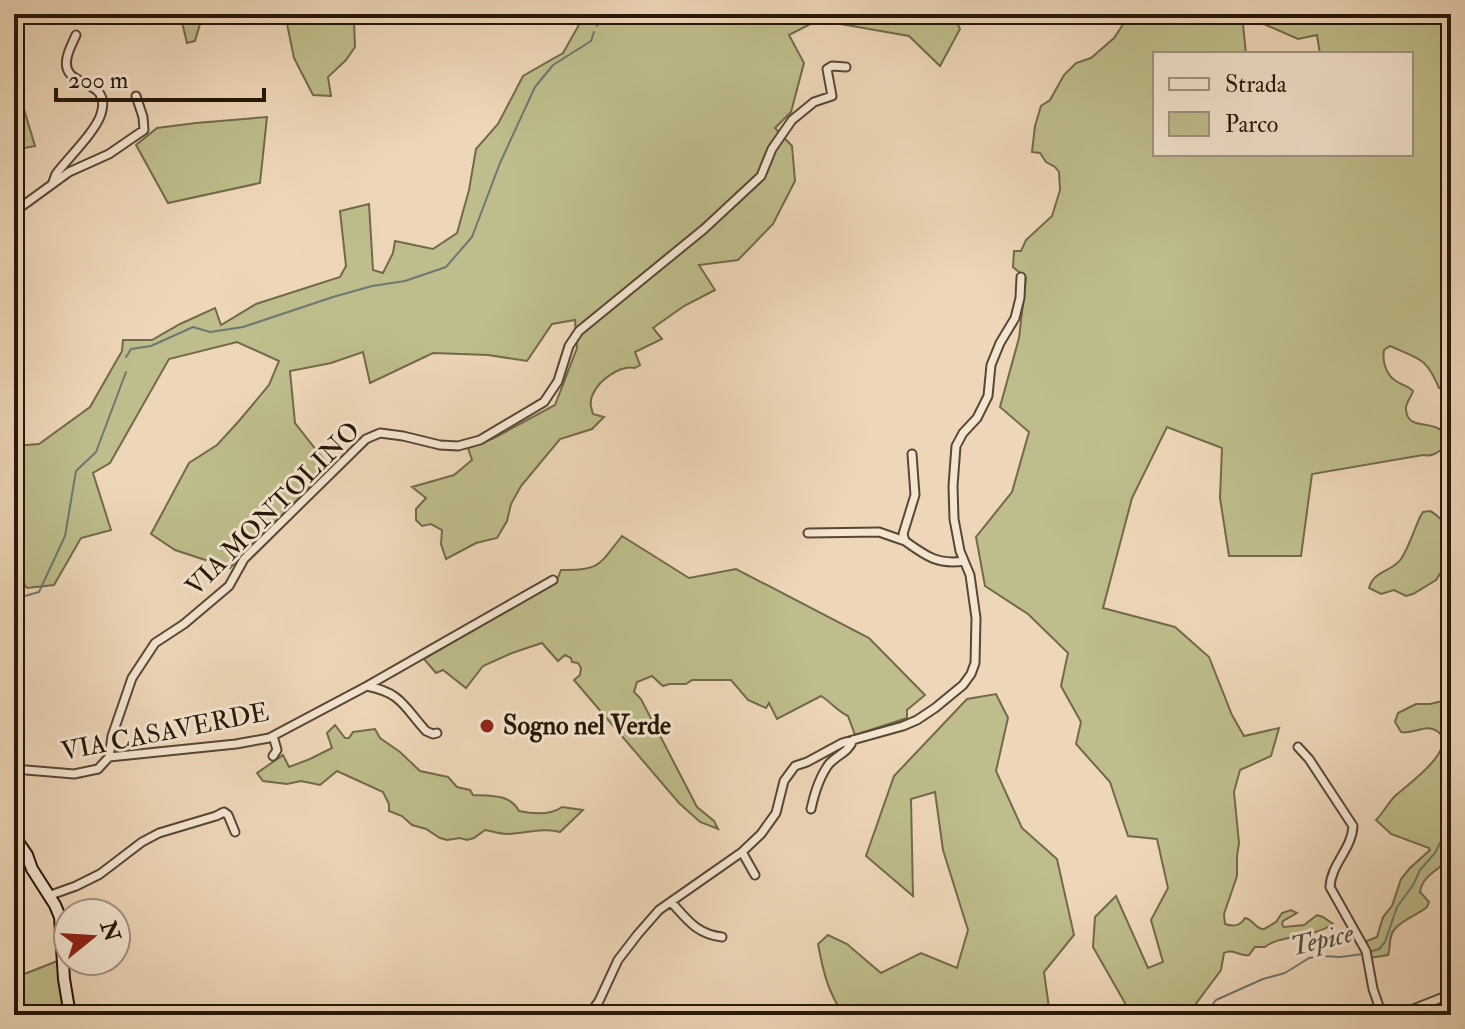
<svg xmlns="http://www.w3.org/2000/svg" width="1465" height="1029" font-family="'IM FELL Double Pica',serif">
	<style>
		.green { fill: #bebd8b; stroke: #726a4a; stroke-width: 2 }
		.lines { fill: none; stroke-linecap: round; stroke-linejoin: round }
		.stream { stroke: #6e7772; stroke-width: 2 }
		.street-casing { stroke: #574734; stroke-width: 11 }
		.secondary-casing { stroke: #251708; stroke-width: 14 }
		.street { stroke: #f4e5d1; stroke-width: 7 }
		.secondary { stroke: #f4e5d1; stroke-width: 10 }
		.poi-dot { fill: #8f2418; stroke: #f4e5d1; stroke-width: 3 }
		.labels { text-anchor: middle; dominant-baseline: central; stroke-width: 6; stroke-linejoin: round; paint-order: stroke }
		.street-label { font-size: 26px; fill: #251708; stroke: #f4e5d1 }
		.poi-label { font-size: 26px; font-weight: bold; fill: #251708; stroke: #f4e5d1; text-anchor: start }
		.water-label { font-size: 28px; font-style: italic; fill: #4f4f46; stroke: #f4e5d1 }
	</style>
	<rect width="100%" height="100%" fill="#eed7b8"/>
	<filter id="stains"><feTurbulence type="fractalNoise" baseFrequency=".0025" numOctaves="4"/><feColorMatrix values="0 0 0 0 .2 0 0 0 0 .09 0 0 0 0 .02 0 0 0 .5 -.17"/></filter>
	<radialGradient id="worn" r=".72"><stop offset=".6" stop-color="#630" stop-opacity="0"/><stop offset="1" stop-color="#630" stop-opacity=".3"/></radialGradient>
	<!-- green -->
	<path class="green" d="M180,14H203L195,41L187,43Z
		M285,14H367L354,21L355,47L346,60L328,77L331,96L313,95L294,58Z
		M579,14H953L960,29L940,66L909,36L818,20L789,35L804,63L791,112L775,128L792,146L795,181L773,224L738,260L699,265L715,290L684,306L653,328L662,339L635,352L640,365L635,368C620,365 599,380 593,394C589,401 591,407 593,414L604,417L592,429L560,439L521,486L511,504L507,521L497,538L476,543L446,559L441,544L442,530L431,524L422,526L416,520V509L426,498L412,487L454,475L472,460L468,448L494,438L555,405L577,348L575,320L552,324L527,361L488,355L433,353L370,383L363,352L331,363L290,371L295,423L328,465L326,471L230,568L175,550L151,534L189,463L217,445L239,421L269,385L279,361L237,342L169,359L110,463L93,473L111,530L81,538L54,585L27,588L14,572V446L39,444L90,407L122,351L123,340H152L180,324L215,308L221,325L256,304L340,277L346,266L340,211L369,204L373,270L383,273L393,253L395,241L433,249L457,233L469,190L476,149L498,124L523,76L563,53L580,23Z
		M1130,14H1204L1207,18L1243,24L1246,54H1155V154H1411V54H1320L1317,35L1298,39L1257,21L1253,14H1451V392L1439,388C1426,357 1419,359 1390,346L1384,350C1382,361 1386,375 1396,381C1403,386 1407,385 1413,391C1411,398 1405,403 1406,410C1408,436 1446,412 1447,446C1438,452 1433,457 1423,455L1312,474L1301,556H1229L1220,498L1222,448L1167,427L1132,498L1103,608L1175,627L1209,657L1232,715L1244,736L1279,728L1271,756L1240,770L1234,792L1239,843L1237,856V876L1224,914L1225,924C1234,927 1240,926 1245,918C1253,919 1256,930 1264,929L1276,922L1282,913L1291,910L1297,913L1283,921L1282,924L1284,927L1304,925L1317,915L1323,917L1333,924C1313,938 1279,935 1265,947H1255L1249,955C1240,957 1233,948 1224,953L1221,970L1195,1005L1172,1015H1126L1125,1003L1093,947L1095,917L1116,896L1148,968L1163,962L1151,920L1168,888L1157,839L1128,836L1110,782L1076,744L1081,722L1061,686L1068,653L1028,614L985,586L976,537L1012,492L1029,432L1000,407L1019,338L1026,278L1013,267L1014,251H1021L1026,240L1052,216L1060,190L1059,172L1055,167L1046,162L1040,153L1032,152L1035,126L1041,106L1050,100L1064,75L1076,63L1091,58L1114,38Z
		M14,76L35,146L14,150Z
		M267,117L260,183L168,203L136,145L157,128L196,123Z
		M1430,511C1438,515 1443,523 1451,525V557L1436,580L1413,594L1406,596L1394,590L1381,594L1369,588C1374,570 1392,572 1401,559C1409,547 1414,530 1420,517L1423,512Z
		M622,536L689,578L736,569L869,638L925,695L907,710V718L855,735L848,716C837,711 831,702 821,696L777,719L769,703L766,708L748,700L731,680H692L686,684H669L663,686L652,676L637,682L634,692L641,699L697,807L714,821L718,829L700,822L679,803L574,680L580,675L581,668L578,663L572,662L571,658L565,655L558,661L542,643L512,653L483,666L466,688L443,670L436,673L424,659L535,595L557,580L561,570C600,571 599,565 622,536Z
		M996,694L1008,718L996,771L1022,828L1057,859L1074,935L1044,972L1050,1015H844C828,993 823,971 818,944L828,935L847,944L881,973L921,953L957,968L968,930L943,850L935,792L911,799L913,896L866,856L894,776L967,699Z
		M1451,699V764L1449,766L1451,769V857C1440,870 1423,874 1420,892L1429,902L1427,907C1418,915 1402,919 1394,930C1388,937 1391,948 1388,955L1370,958L1364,942L1377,937L1383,917L1392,906L1401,879L1410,868L1430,850L1429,848L1391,834L1376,820C1383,813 1388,803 1395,796C1406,786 1461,747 1437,731C1426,723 1413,735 1401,732L1395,722L1398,713L1416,704H1430Z
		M335,725L345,738H349L353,732L375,729L380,738L400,752L420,771L448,777L457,787L470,790L473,795C491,796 510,794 519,811C533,814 551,815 562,807L583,810L560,832C544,827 524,834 506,834C499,834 492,831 485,830L474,838L467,840L460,838L447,840L440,838L426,829L412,825L402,816L389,811V804L383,792L337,771L320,785L301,781L287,784L263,781L257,773L283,755L289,767L310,759L332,748L327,733Z
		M60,960L67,1015H14V978Z"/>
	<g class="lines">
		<!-- stream -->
		<path class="stream" d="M597,26L601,14
			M126,357L131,349L151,346L193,327L210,332L243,327L333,297L372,286L405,281L446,267L472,237L500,163L535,87L553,65L591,41L594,32
			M14,605L21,597L39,592L65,536L76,471L96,452L126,372
			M1369,952L1379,949L1385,942L1397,907L1413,885L1420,870L1435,853L1444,835
			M1204,1015L1216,1000L1263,979L1285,973L1309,958L1322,956L1340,957L1363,954"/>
		<!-- street casing -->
		<g class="street-casing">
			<path id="street" d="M53,182L56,174C68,158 96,131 101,114C113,76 60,90 67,58C68,51 73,42 76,35
				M14,212L69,172L109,154L144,130L143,117L136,96
				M912,454L915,495L903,534L905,541C926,556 937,565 964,561
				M808,533L879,532L905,541
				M367,686L553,580
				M1298,747L1309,759L1353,826C1352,849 1331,864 1330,887L1366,951L1373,989L1382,1015
				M273,756L277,750L273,736
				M109,757L112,736L132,678L155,643L184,624L229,586L244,559L366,439L380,433L403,436L440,445L458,446L480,440L544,402L558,381L569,346L579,331L704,229L761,176L772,149L792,120L814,102L832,96L827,69L832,66L846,67
				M14,769L74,774L98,769L109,757L236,744L269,738L367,686C402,693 404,707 426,731L433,734L437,733
				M811,809C814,795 820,776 829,764C837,755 849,752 853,740
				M742,852L755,875
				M48,896L76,886L100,874L142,842L159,833L216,816L224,812L228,815L235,832
				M671,902C687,919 696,934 722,937
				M589,1015L599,1001L618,960L638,934L659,910L742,852L761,834L776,813L784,781L795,766L807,762L842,743L903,726L917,720L935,708L963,685L971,674L975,663L976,618L970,575L960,551L954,519L953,486L956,446L963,433L977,418L988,396L991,365L1000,343L1015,318L1020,298L1021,277
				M1398,1015L1451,994"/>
		</g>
		<!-- secondary casing -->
		<g class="secondary-casing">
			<path id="secondary" d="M14,836L27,855L32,869L55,905L60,917L64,979L70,1015"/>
		</g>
		<!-- street -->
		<use href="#street" class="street"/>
		<!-- secondary -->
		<use href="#secondary" class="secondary"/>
	</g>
	<!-- markers -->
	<circle class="poi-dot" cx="487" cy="726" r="8"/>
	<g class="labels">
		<!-- street labels -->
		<g class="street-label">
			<text transform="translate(273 509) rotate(-45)">VIA MONTOLINO</text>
			<text transform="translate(165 732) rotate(-11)">VIA CASAVERDE</text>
		</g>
		<!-- poi labels -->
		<g class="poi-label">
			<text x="503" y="726">Sogno nel Verde</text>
		</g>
		<!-- water labels -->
		<g class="water-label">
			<text transform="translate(1322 940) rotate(-13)">Tepice</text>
		</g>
	</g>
	<!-- margin -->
	<rect width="1465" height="1029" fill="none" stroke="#eed7b8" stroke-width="48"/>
	<rect x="16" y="16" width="1433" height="997" fill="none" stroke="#251708" stroke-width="4"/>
	<rect x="24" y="24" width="1417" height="981" fill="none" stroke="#251708" stroke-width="2"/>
	<!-- legend -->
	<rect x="1153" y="52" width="260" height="104" fill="#f4e5d1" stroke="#a19381" stroke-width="2"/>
	<rect x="1169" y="78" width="40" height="12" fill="#f4e5d1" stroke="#a19381" stroke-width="2"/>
	<text x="1225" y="92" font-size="24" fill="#251708">Strada</text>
	<rect x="1169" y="112" width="40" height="24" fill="#bebd8b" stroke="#a19381" stroke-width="2"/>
	<text x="1225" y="132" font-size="24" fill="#251708">Parco</text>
	<!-- north arrow -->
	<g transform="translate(92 937) rotate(72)"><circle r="38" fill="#f4e5d1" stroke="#a19381" stroke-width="2"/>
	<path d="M0-6L14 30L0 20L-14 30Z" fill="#8f2418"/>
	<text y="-12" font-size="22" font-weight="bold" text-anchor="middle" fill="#251708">N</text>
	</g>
	<!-- scale -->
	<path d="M56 88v12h208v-12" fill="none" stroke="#251708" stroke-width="4"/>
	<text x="68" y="88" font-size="24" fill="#251708" stroke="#f4e5d1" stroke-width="6" paint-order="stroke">200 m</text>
	<rect width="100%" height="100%" filter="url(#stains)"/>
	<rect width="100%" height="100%" fill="url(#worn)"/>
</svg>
